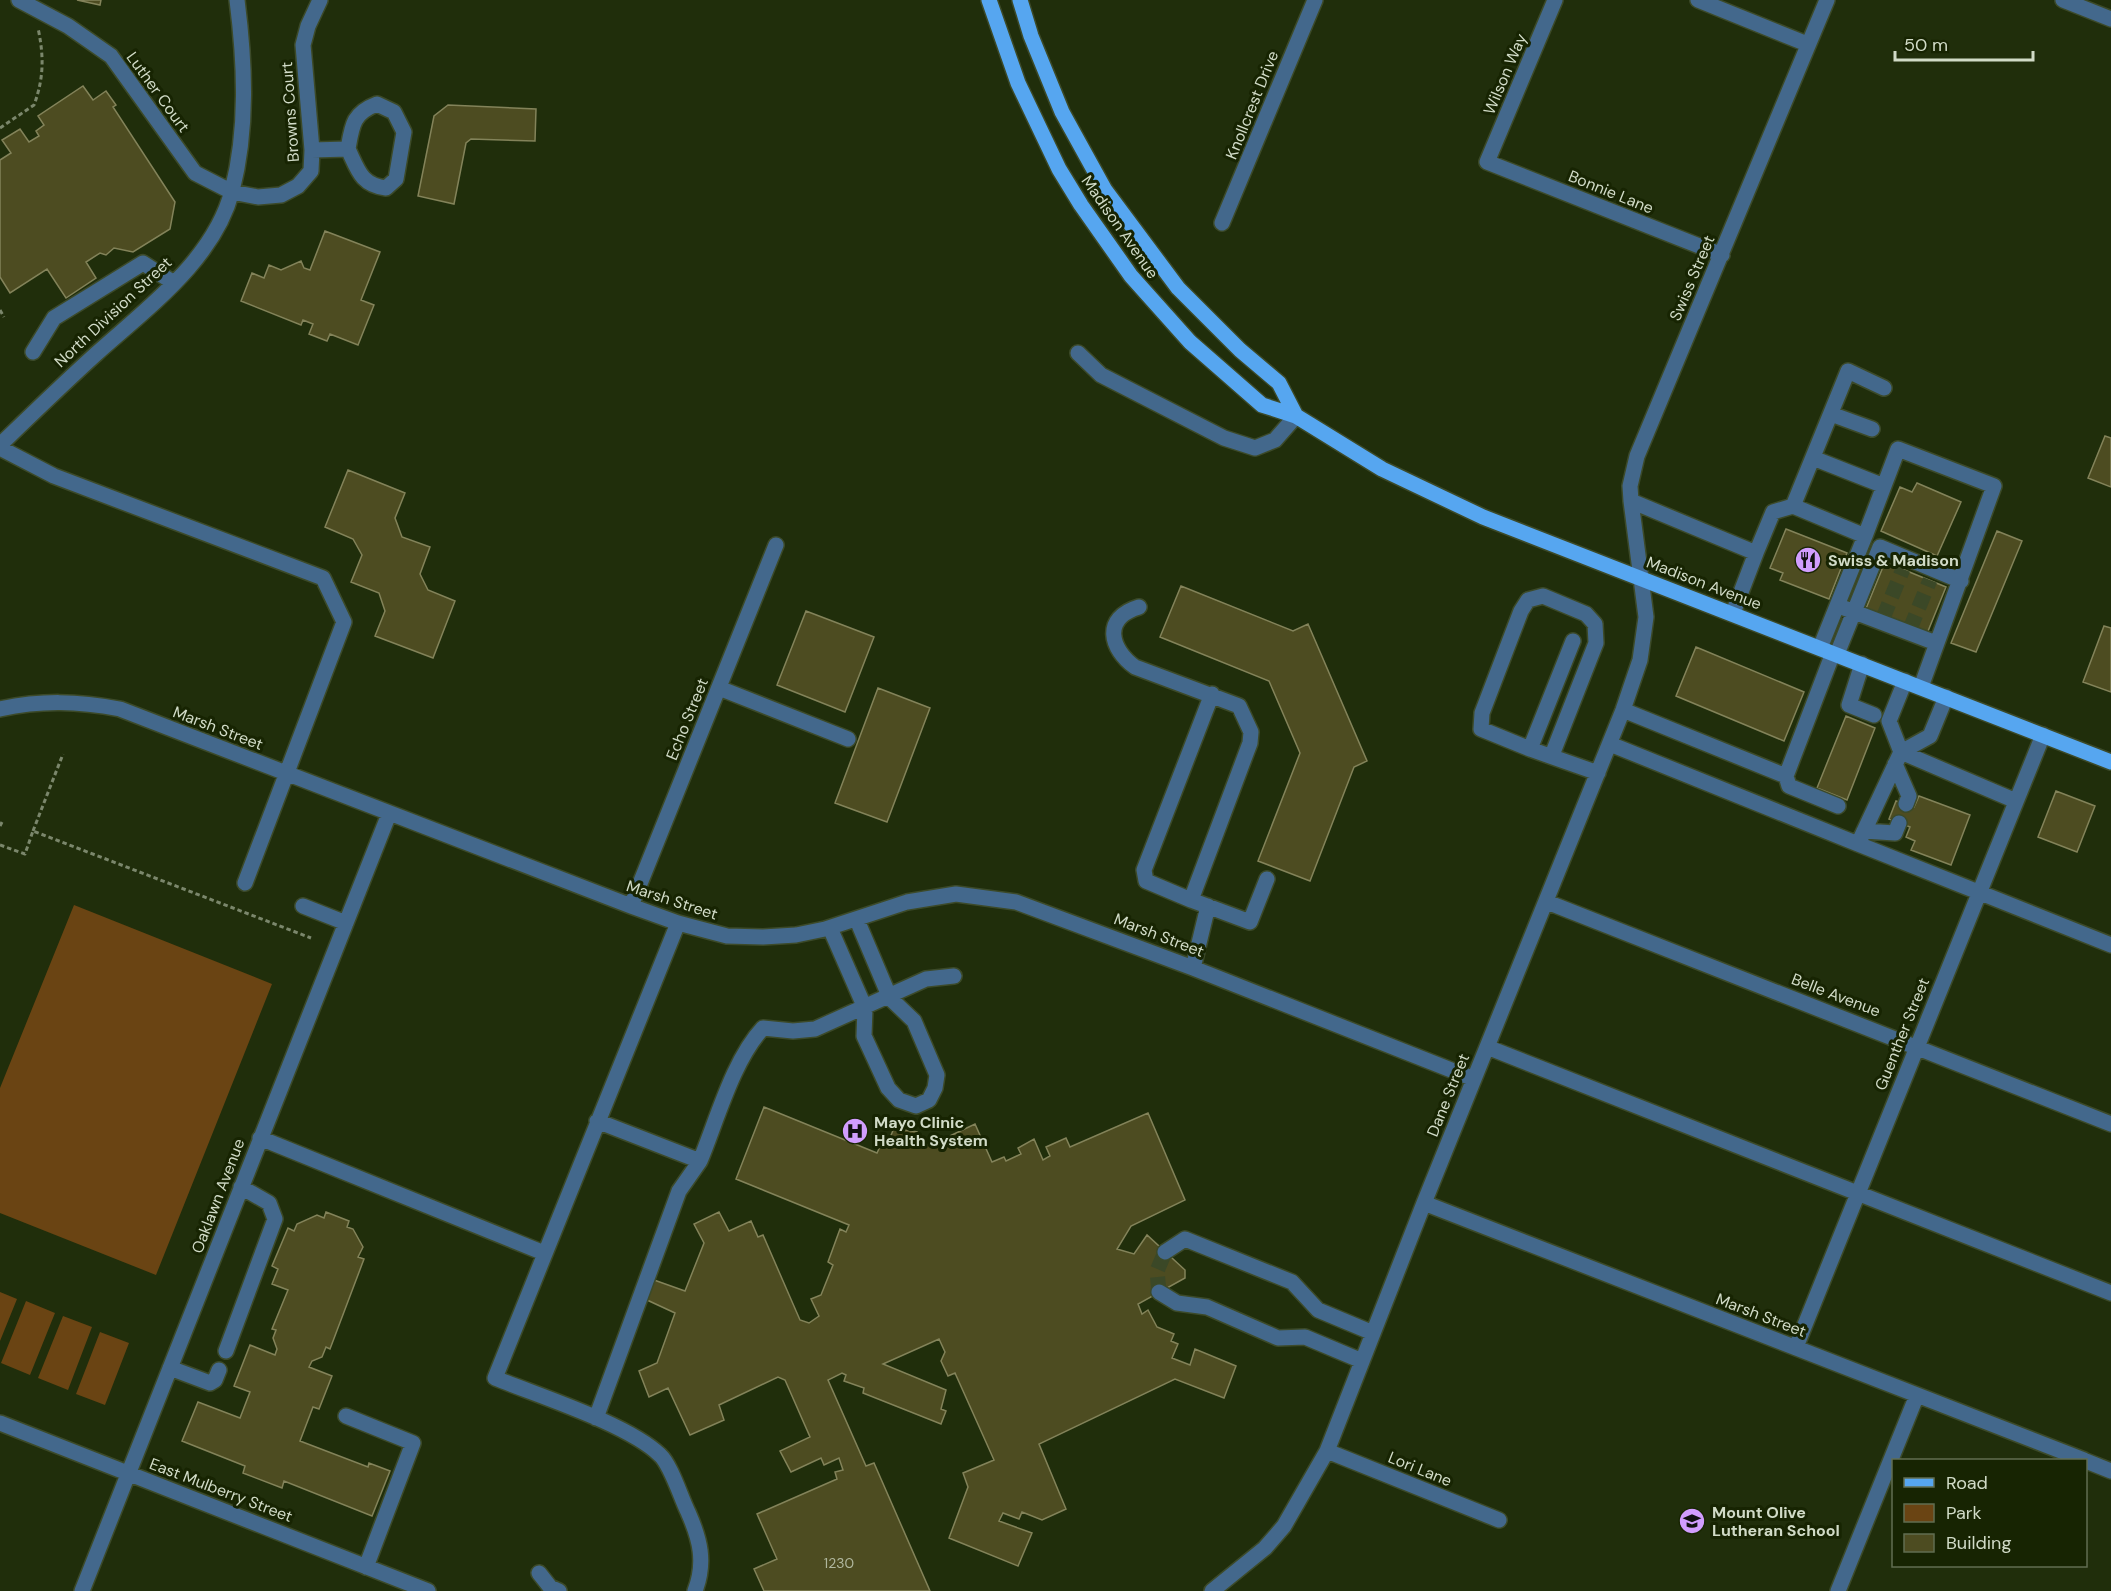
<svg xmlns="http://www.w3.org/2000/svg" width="2111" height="1591" font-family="'DM Sans',sans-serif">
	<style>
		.green { fill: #6a4413 }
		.building { fill: #4d4c21; stroke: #83835a; stroke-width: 1.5 }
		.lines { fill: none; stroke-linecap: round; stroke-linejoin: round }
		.minor-tunnel { stroke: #3b4827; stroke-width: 15; stroke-dasharray: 15 8; stroke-linecap: butt }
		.minor-casing { stroke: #3c4a29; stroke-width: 18 }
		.major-casing { stroke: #3c4a29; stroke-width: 18 }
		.path { stroke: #7b876c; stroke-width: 3; stroke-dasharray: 4.5 3; stroke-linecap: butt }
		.minor { stroke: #43688c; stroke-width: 15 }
		.major { stroke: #56a6f0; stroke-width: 15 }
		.labels { text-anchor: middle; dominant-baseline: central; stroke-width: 6; stroke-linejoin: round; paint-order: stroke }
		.number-label { font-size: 14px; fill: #b0b79e }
		.street-label { font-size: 16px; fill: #d1dbc7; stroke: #172402 }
		.poi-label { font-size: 16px; font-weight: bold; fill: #d1dbc7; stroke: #172402; text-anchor: start }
	</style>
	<rect width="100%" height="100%" fill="#202e0b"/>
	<!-- green -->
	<path class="green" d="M74,905L272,984L156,1275L0,1213V1088Z
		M0,1292L17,1299L0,1341Z
		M26,1301L55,1313L30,1375L1,1363Z
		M63,1316L92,1327L68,1390L38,1378Z
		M100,1332L129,1343L105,1405L76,1394Z"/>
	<!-- building -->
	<path class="building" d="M77,0H101L100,5Z
		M83,86L93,100L106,91L116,105L113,107L175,202L170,229L133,252L114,248L106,255L100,253L86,262L96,278L66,298L47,269L10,293L0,277V160L11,153L2,140L20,129L29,142L39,136L36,131L44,125L38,116Z
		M448,105L536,109L535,141L471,139L466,143L454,204L418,196L434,116Z
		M325,231L380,252L361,300L374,305L358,345L330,334L327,341L309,334L313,324L303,320L301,325L241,301L252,273L264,278L269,265L281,270L301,261L304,268L310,270Z
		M2105,436L2111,438V487L2088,478Z
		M348,470L405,493L395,518L402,537L430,547L420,574L428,590L455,601L433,658L375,636L385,611L379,593L351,582L362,555L353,539L325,527Z
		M1917,483L1961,502L1937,556L1881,531L1900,487L1912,492Z
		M1786,529L1847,553L1829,599L1780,580L1783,573L1770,568Z
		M1997,531L2022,541L1976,652L1951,643Z
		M1885,562L1946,587L1926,636L1865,611Z
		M1181,586L1293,631L1308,624L1367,761L1354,767L1310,881L1258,861L1300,753L1269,681L1160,637Z
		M806,611L874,637L845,712L777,685Z
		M2104,626L2111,628V692L2083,682Z
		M1696,647L1804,692L1784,741L1676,696Z
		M878,688L930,708L887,822L835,803Z
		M1846,716L1875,728L1847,800L1817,788Z
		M2056,791L2095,806L2077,852L2038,837Z
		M1919,796L1970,815L1951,865L1911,850L1915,841L1906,837L1910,827L1889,819L1896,801L1914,807Z
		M764,1107L877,1153L884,1138L889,1140L894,1128L917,1132V1145L933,1144L975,1124L992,1162L1004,1157L1006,1161L1021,1154L1018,1148L1034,1139L1043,1160L1050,1156L1046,1147L1066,1138L1070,1147L1148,1113L1185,1200L1131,1226L1117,1249L1134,1254L1147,1235L1185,1270V1278L1138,1304L1142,1314L1148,1310L1157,1327L1174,1334L1171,1341L1178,1344L1172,1358L1190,1365L1195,1349L1236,1366L1224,1398L1175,1379L1039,1444L1066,1509L1042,1520L1022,1512L1019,1519L1003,1513L999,1521L1032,1533L1018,1566L949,1538L968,1487L963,1473L994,1460L955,1373L948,1376L941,1361L945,1352L939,1339L883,1364L946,1390L941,1409L946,1411L941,1424L863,1393L864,1388L844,1381L846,1375L842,1373L828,1380L866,1466L874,1463L930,1591H764L754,1569L777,1559L757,1514L837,1479L835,1472L843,1470L839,1458L824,1465L821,1458L791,1472L780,1451L810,1437L785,1380L778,1377L719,1405L724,1420L690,1435L668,1388L649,1397L639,1371L657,1363L675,1313L647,1300L654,1280L685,1291L704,1243L694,1224L719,1212L729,1231L751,1221L758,1237L763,1235L800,1320L809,1323L819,1316L811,1299L821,1295L833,1265L828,1262L840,1229L846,1232L849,1225L736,1179Z
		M326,1212L349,1221L347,1227L353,1229L363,1247L358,1257L364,1259L330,1349L326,1347L322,1357L312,1361L309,1367L332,1376L319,1409L313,1407L300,1441L368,1467L369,1463L390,1471L372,1516L284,1481L282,1488L243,1473L245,1466L182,1441L198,1402L240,1418L250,1392L234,1386L250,1345L275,1355L277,1349L273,1338L276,1330L272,1329L288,1290L272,1284L278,1269L272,1266L288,1228L294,1231L297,1224L317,1215L324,1218Z"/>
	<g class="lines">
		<!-- minor-tunnel -->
		<path class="minor-tunnel" d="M1883,618L1903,569
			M1910,629L1930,580
			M1159,1292L1157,1271L1165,1252"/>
		<!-- minor casing -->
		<g class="minor-casing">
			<path id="minor" d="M19,0L68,26L111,56L195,173L232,192L258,197L281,195L298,186L311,171L312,150L303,45L308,26L320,0
				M1555,0L1487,162L1722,255
				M1698,0L1807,44
				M2063,0L2111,19
				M312,150L348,149C358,170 361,185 386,188L396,179L404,132L394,112L377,104C353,113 352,125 348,149
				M1222,223L1315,0
				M33,352L54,318L143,263L174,283
				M1078,353L1101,375L1224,438L1255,448L1275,440L1296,416
				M1831,414L1872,429
				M0,445C32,414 64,383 96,354C147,308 214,260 232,191C248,129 245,63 237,0
				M0,448L54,476L323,578L344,622L245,883
				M1813,458L1884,486
				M1631,501L1756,553L1733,613
				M1793,506L1848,371L1884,388
				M1865,536L1898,449L1994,486L1921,687
				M1756,553L1773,512L1793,506L1865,536L1820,648
				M1139,607C1102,618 1110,649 1135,667L1239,706L1251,732L1250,743L1191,900L1250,922L1267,879
				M1844,608L1936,643
				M1573,641L1530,749L1598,773
				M1833,653L1786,776L1789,786L1838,806
				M1837,654L1880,547L1961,581
				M1862,664L1849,705L1874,715
				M1905,681L1889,721L1901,752L1930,736L1946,697
				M719,688L848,739
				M0,709C41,700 78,701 120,709L631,906L678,923L727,936L763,937L796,935L825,929L907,902L956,894L1016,902L1193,968L1474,1079
				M1623,710L1786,776
				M1610,744L1858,844
				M1530,749L1481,729L1482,713L1521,611L1528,600L1543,596L1586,614L1595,624L1596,643L1552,755
				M1895,764L1909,796L1906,804
				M2016,801L1901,752L1858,844L2111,945
				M1864,831L1895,833L1899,823
				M1191,900L1146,881L1144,870L1212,694
				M1547,902L2111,1124
				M303,906L346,923
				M631,906L776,545
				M678,923L495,1378C539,1396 628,1424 660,1455C671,1465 681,1498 688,1512C700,1539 706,1562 695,1591
				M830,928L865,1008L864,1036L888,1088L899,1100L916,1106L929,1100L935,1088L937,1075L914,1021L890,998L857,920
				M1193,968L1208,906
				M1487,1047L2111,1293
				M597,1121L700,1161C717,1120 733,1060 763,1028L793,1031L815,1029L926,979L954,976
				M260,1138L544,1253
				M1424,1203L2084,1460
				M1165,1252L1185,1239L1292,1282L1318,1310L1373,1333
				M1159,1292L1177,1303L1207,1307L1278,1338L1305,1337L1362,1361
				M1796,1347L2043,735
				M226,1351L275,1219L269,1203L241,1187
				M170,1368L210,1383L215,1380L219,1370
				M346,1416L413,1443L366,1567
				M596,1418L679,1191L700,1161
				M0,1423L428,1591
				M1327,1451L1499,1520
				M2086,1461L2111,1471
				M539,1573L550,1587L559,1591
				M82,1591L389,814
				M1212,1591L1265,1548L1284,1526L1327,1451L1424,1203L1623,710L1640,660L1646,617L1631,501L1630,486L1637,456L1827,0
				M1838,1591L1917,1395"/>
		</g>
		<!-- major casing -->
		<g class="major-casing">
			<path id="major" d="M989,0L1018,83L1059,169L1081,205L1131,276L1190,342L1262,405L1296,416L1382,469L1483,517L2111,762
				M1020,0L1031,36L1062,112L1105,190L1178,288L1240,350L1279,383L1296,416"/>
		</g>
		<!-- path -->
		<path class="path" d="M0,128L34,105C44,78 44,56 38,28
			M0,310L4,317
			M0,826L2,822
			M33,831L63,754
			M0,845L25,854L33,831L311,938"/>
		<!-- minor -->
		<use href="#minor" class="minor"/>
		<!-- major -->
		<use href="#major" class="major"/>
	</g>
	<!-- icons -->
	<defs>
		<g id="restaurant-disc" transform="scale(1.35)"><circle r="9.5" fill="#d19dfe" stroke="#172402"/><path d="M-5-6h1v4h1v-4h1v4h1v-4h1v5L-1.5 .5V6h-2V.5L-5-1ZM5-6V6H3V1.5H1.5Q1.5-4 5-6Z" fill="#111"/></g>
		<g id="hospital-disc" transform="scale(1.35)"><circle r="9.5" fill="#d19dfe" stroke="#172402"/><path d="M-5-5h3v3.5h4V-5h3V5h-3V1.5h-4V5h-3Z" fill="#111"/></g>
		<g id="school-disc" transform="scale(1.35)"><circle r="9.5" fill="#d19dfe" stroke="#172402"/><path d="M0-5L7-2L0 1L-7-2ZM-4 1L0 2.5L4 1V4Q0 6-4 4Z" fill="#111"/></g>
	</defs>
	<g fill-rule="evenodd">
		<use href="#restaurant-disc" x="1808" y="560"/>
		<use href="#hospital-disc" x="855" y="1131"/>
		<use href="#school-disc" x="1692" y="1521"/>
	</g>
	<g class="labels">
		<!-- number labels -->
		<g class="number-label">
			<text x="839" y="1563">1230</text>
		</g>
		<!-- street labels -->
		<g class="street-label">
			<text transform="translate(1505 74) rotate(-67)">Wilson Way</text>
			<text transform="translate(158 92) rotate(54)">Luther Court</text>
			<text transform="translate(1252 105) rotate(-68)">Knollcrest Drive</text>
			<text transform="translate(290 112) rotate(-94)">Browns Court</text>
			<text transform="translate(1611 192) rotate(22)">Bonnie Lane</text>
			<text transform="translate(1120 227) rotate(55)">Madison Avenue</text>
			<text transform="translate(1692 278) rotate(-67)">Swiss Street</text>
			<text transform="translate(113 312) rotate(-43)">North Division Street</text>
			<text transform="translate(1704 583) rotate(21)">Madison Avenue</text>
			<text transform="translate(687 719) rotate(-68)">Echo Street</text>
			<text transform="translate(218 728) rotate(21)">Marsh Street</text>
			<text transform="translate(672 900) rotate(18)">Marsh Street</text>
			<text transform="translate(1159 935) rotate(21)">Marsh Street</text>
			<text transform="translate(1836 995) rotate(21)">Belle Avenue</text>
			<text transform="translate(1902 1034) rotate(-68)">Guenther Street</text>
			<text transform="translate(1448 1095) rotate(-68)">Dane Street</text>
			<text transform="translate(218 1196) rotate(-69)">Oaklawn Avenue</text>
			<text transform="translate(1761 1315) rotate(21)">Marsh Street</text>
			<text transform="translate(1420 1469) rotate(22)">Lori Lane</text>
			<text transform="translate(221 1490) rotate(21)">East Mulberry Street</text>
		</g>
		<!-- poi labels -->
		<g class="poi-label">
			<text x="1828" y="560">Swiss &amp; Madison</text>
			<text x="874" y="1122">Mayo Clinic<tspan x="874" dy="18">Health System</tspan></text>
			<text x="1712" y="1512">Mount Olive<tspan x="1712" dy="18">Lutheran School</tspan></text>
		</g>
	</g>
	<!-- legend -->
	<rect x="1892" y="1459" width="195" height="108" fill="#172402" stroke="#616d51" stroke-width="1.5"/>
	<rect x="1904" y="1478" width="30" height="9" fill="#56a6f0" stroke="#616d51" stroke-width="1.5"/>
	<text x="1946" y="1489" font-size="18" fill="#d1dbc7">Road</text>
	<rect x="1904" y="1504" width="30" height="18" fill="#6a4413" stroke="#616d51" stroke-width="1.5"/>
	<text x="1946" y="1519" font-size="18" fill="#d1dbc7">Park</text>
	<rect x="1904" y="1534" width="30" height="18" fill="#4d4c21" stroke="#616d51" stroke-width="1.5"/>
	<text x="1946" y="1549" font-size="18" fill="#d1dbc7">Building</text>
	<!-- scale -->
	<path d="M1895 51v9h138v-9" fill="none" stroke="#d1dbc7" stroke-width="3"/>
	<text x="1904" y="51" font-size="18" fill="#d1dbc7" stroke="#172402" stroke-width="4.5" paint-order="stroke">50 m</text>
</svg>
